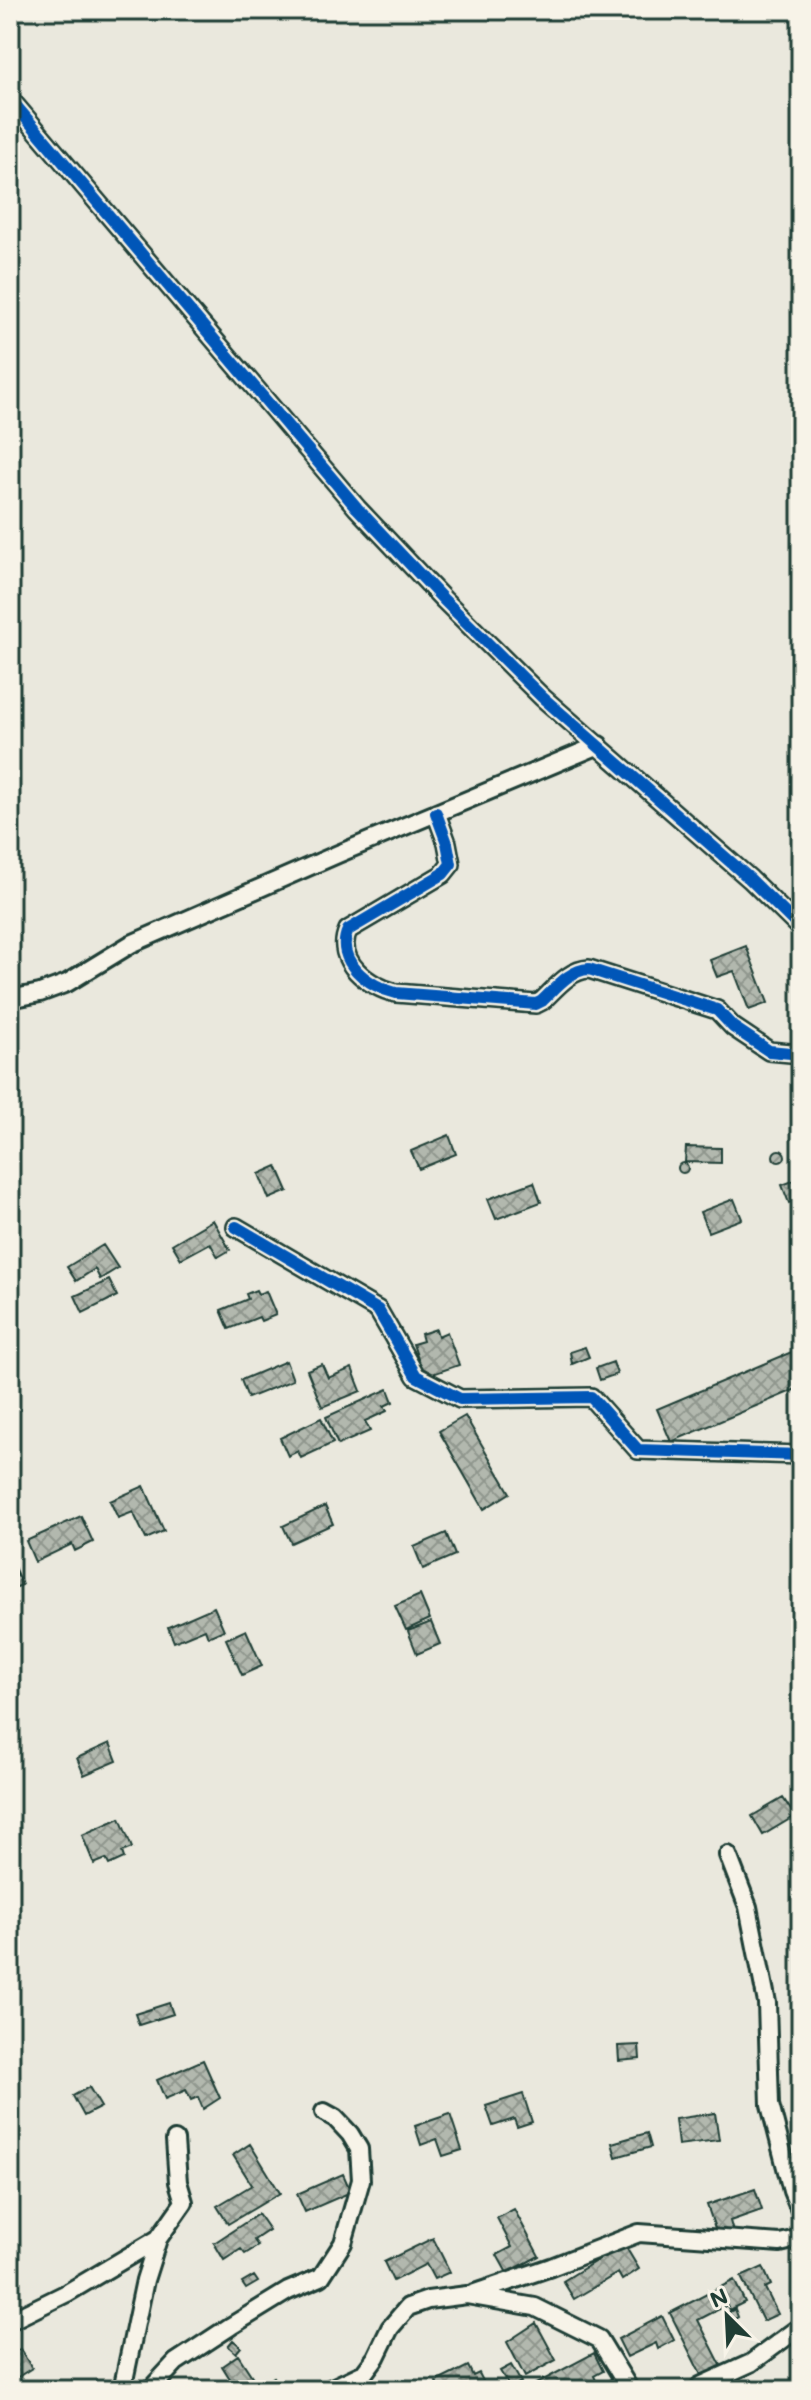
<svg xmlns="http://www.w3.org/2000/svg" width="811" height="2400" font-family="Mali,sans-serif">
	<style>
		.building { fill: url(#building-cross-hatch); stroke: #1f3d34; stroke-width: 2 }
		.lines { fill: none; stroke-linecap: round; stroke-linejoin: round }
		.street-casing { stroke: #1f3d34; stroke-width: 22 }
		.street { stroke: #f7f3e8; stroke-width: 16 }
		.cycleway-casing { stroke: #f7f3e8; stroke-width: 17 }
		.cycleway { stroke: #0057b8; stroke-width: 12 }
	</style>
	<defs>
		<pattern id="building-cross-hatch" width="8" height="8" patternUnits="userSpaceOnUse" patternTransform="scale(2)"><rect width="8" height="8" fill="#b2b8ae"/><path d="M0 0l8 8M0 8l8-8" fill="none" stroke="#90978e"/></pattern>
	</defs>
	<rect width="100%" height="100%" fill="#eae8dd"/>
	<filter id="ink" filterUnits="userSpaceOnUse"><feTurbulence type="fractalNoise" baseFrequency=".0125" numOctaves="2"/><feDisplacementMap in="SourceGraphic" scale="16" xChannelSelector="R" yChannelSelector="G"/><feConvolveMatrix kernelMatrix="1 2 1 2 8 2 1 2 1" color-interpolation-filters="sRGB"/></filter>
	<g filter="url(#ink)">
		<!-- building -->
		<path class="building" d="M746,946L768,1003L749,1010L734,971L717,977L710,960Z
			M449,1135L456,1154L419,1169L411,1151Z
			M686,1147L721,1148V1163L685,1162Z
			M773 1156a6 6 0 1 1 12 0a6 6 0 1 1-12 0Z
			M678 1168a5 5 0 1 1 10 0a5 5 0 1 1-10 0Z
			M277,1166L288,1191L269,1199L259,1174Z
			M801,1178V1198L789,1203L782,1185Z
			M534,1182L541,1202L496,1219L488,1199Z
			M734,1199L742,1219L708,1232L700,1212Z
			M213,1220L230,1250L218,1257L210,1243L181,1259L172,1244Z
			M103,1245L118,1268L100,1279L95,1269L76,1281L67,1267Z
			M109,1280L117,1296L83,1313L75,1296Z
			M256,1290L258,1294L266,1291L276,1315L261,1321L259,1317L229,1329L221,1310L248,1299L246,1294Z
			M436,1329L438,1336L447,1332L459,1365L424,1377L413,1344L423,1341L421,1334Z
			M585,1347L589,1357L572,1364L570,1352Z
			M801,1348V1387L671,1442L657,1409Z
			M286,1361L293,1380L248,1398L241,1380Z
			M613,1362L617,1374L600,1380L596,1368Z
			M322,1364L328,1378L352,1368L361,1391L322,1407L307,1370Z
			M388,1389L393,1402L384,1406L387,1411L365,1421L370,1431L338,1445L326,1417Z
			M465,1416L510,1493L484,1509L439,1431Z
			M321,1418L333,1443L301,1458L298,1451L288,1456L280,1438Z
			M144,1486L164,1531L146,1539L133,1512L118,1518L110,1501Z
			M325,1506L333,1524L291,1543L283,1526Z
			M81,1516L93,1542L75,1551L72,1544L35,1562L26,1541Z
			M446,1533L455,1555L423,1569L414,1547Z
			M10,1558L22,1585L10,1590Z
			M420,1595L430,1619L406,1630L395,1606Z
			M214,1607L224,1630L208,1637L205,1629L174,1642L168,1627Z
			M431,1622L440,1644L417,1654L408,1631Z
			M246,1630L262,1666L242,1675L226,1639Z
			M110,1743L117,1761L84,1775L77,1758Z
			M783,1798L795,1816L763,1835L752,1816Z
			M120,1818L132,1848L122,1852L124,1858L109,1865L106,1859L94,1864L82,1835Z
			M169,2003L173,2014L139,2025L135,2014Z
			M639,2045L640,2059L619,2061L618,2046Z
			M203,2060L220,2098L203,2109L198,2097L191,2100L186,2090L165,2099L157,2080Z
			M89,2087L101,2107L84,2116L73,2096Z
			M523,2094L532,2122L517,2127L514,2119L493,2126L486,2106Z
			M715,2113L719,2140L678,2145L675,2119Z
			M450,2114L462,2150L443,2156L437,2139L421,2145L415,2126Z
			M647,2133L651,2147L616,2157L612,2143Z
			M250,2144L280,2193L228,2224L217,2206L252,2185L233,2155Z
			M343,2174L351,2192L305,2212L297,2194Z
			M755,2189L762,2210L730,2221L733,2232L718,2237L707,2205Z
			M514,2209L539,2256L507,2273L497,2255L512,2247L497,2218Z
			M258,2214L269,2230L254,2240L258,2246L245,2254L241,2249L224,2260L214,2243Z
			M433,2238L450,2272L434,2279L426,2264L393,2281L384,2262Z
			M624,2244L639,2269L622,2280L618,2273L574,2299L563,2281Z
			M763,2267L771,2285L765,2288L778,2314L763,2321L741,2277Z
			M254,2276L258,2282L246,2289L242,2283Z
			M734,2280L745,2302L729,2310L727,2305L698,2320L722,2367L702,2377L670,2313Z
			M735,2309L738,2317L731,2321L727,2313Z
			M662,2316L674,2340L658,2349L656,2343L627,2357L618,2339Z
			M536,2323L556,2360L525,2377L507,2342Z
			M233,2340L241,2347L236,2353L228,2346Z
			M20,2349L32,2368L10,2382V2355Z
			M594,2353L603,2371L594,2376L598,2385L588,2390H584L581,2384L570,2390H534L532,2386Z
			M238,2355L259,2387L273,2377L282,2390H237L222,2366Z
			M511,2365L521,2382L510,2388L500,2371Z
			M468,2366L473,2376L479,2373L487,2389L440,2390L436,2382Z
			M611,2379L617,2390H593Z"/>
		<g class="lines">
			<!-- street casing -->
			<g class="street-casing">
				<path id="street" d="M10,99L357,508L444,600L542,697L750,879L801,929
					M436,813L447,843L451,864L443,874L348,930C334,961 369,987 396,993L536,1004L542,1001C556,988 569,970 589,969L717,1010L733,1027L769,1051L801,1054
					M10,999L40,993L67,983L131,944L338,854L599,745
					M236,1227L378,1310L416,1376L460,1399L591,1397L638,1450L801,1455
					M728,1855L748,1907L767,2003L770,2105L792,2191L801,2213
					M472,2294L551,2267L639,2233L780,2243L801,2238
					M10,2321L67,2293L158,2239
					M122,2390L145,2280L158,2239L184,2202L178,2182L175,2140
					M150,2390L176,2362L231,2326L288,2291L321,2277L343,2243L361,2180L359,2149L350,2134L335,2118L324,2112
					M328,2390L364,2373L376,2357L390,2328L408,2307L428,2300L467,2295L535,2307L599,2339L630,2390
					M698,2390L700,2386L751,2363L801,2326"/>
			</g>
			<!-- street -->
			<use href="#street" class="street"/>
			<!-- cycleway casing -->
			<g class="cycleway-casing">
				<path id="cycleway" d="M10,99L357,508L444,600L542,697L750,879L801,929
					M436,813L447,843L451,864L443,874L348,930C334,961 369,987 396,993L536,1004L542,1001C556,988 569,970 589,969L717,1010L733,1027L769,1051L801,1054
					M236,1227L378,1310L416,1376L460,1399L591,1397L638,1450L801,1455"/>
			</g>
			<!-- cycleway -->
			<use href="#cycleway" class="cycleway"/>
		</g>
	</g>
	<!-- margin -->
	<rect width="811" height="2400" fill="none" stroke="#f7f3e8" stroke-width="40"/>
	<rect x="20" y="20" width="771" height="2360" fill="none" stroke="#1f3d34" stroke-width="3" filter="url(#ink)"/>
	<!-- north arrow -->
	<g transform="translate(727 2316) rotate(336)" stroke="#f7f3e8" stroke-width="6" paint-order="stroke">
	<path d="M0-6L14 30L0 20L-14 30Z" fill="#1f3d34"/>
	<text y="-12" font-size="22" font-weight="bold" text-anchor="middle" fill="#1f3d34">N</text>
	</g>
</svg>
